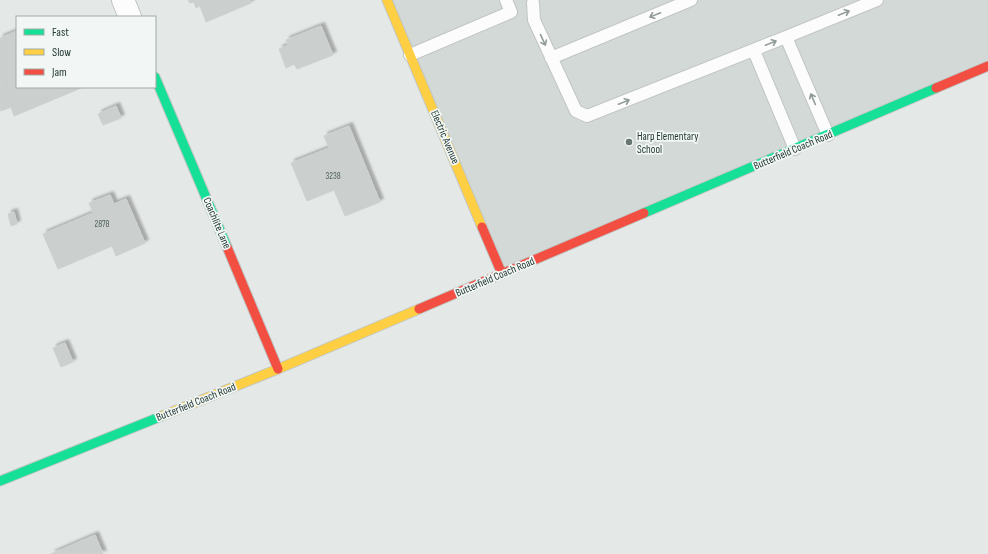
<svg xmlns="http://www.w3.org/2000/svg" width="988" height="554" font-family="'Sofia Sans Condensed',sans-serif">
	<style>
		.built { fill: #d2d9d6 }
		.building { fill: #cbcfce; stroke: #cdd1cf; filter: url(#shadow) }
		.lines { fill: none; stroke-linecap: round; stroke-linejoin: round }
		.lane-casing { stroke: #c1c5c3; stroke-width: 14 }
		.street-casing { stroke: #c1c5c3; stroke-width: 24 }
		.fast-casing { stroke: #c0c6c4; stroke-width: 11 }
		.slow-casing { stroke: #c0c6c4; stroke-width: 11 }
		.jam-casing { stroke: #c0c6c4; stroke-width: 11 }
		.lane { stroke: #fbfcfb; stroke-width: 12 }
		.street { stroke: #fbfcfb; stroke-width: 22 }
		.fast { stroke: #16e098; stroke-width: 9 }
		.slow { stroke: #ffcf43; stroke-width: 9 }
		.jam { stroke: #f24e42; stroke-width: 9 }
		.oneway { stroke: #909a98 }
		.poi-dot { fill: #677673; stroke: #f2f7f5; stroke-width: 1.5 }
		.labels { text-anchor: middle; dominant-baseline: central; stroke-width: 3.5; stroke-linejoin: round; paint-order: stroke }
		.number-label { font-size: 9px; fill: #4e5f5c }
		.poi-label { font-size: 11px; fill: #243935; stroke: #f2f7f5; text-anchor: start }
		.street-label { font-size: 11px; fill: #243935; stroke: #f2f7f5 }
	</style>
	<defs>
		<filter id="shadow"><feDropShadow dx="3.5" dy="-3.5" stdDeviation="1" flood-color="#0004"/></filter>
	</defs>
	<rect width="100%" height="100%" fill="#e4e8e6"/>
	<!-- built -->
	<path class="built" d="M387,0H988V66L502,274Z"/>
	<!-- building -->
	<path class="building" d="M188,0H250L251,3L206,22L200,6L196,8L194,2L190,3Z
		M321,26L333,55L297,69L294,64L286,68L279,49L288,45L286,40Z
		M17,31V87H80L81,88L14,116L11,107L1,111L0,108V82H1L0,78V38Z
		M116,106L121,118L103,125L98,114Z
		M349,126L380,202L345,216L334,190L307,201L291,163L329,148L324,136Z
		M110,195L114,204L126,199L145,243L116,256L112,246L58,269L43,234L93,213L89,203Z
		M14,212L17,224L11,226L8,214Z
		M65,343L73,362L61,367L53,348Z
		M95,535L103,554H51Z"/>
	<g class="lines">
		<!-- lane casing -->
		<g class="lane-casing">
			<path id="lane" d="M533,3L534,20L576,111L587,116L786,37
				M754,51L795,149
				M410,55L511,12L506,0
				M551,58L691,0
				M828,135L786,37L877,0"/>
		</g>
		<!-- street casing -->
		<g class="street-casing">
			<path id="street" d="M123,0L130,17"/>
		</g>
		<!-- fast casing -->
		<g class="fast-casing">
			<path id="fast" d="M155,77L227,247
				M644,213L936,88
				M0,481L162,416"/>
		</g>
		<!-- slow casing -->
		<g class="slow-casing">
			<path id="slow" d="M387,0L482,227
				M162,416L278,369L419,309"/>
		</g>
		<!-- jam casing -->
		<g class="jam-casing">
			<path id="jam" d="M936,88L988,66
				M482,227L502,274
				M227,247L278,369
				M419,309L644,213"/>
		</g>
		<!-- lane -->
		<use href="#lane" class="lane"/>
		<!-- street -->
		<use href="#street" class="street"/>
		<!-- fast -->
		<use href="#fast" class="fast"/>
		<!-- slow -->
		<use href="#slow" class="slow"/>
		<!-- jam -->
		<use href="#jam" class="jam"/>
	</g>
	<!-- one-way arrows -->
	<defs><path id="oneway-shaft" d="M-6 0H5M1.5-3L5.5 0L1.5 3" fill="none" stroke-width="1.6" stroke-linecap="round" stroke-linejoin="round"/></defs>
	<g class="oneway">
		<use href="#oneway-shaft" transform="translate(844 13) rotate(-22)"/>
		<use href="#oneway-shaft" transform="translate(655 15) rotate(158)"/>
		<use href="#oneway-shaft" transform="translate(543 40) rotate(65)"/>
		<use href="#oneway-shaft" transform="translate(771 43) rotate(-22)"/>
		<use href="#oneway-shaft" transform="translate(813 99) rotate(-113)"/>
		<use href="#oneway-shaft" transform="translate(624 102) rotate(-22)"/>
	</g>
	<!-- markers -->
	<circle class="poi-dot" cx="629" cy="142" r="4"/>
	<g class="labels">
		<!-- number labels -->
		<g class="number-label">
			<text x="333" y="176">3238</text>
			<text x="102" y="224">2878</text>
		</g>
		<!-- poi labels -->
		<g class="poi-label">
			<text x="637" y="136">Harp Elementary<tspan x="637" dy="13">School</tspan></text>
		</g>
		<!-- street labels -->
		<g class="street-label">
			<text transform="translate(445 137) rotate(67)">Electric Avenue</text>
			<text transform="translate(793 150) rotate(-23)">Butterfield Coach Road</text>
			<text transform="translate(217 223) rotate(67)">Coachlite Lane</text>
			<text transform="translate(495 277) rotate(-23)">Butterfield Coach Road</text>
			<text transform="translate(196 402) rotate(-22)">Butterfield Coach Road</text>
		</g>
	</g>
	<!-- legend -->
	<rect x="16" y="16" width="140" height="72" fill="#f2f7f5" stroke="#a0aba8"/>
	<rect x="24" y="29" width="20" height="6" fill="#16e098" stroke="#a0aba8"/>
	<text x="52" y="36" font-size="12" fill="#243935">Fast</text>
	<rect x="24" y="49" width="20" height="6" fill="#ffcf43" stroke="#a0aba8"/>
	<text x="52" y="56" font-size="12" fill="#243935">Slow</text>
	<rect x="24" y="69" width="20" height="6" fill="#f24e42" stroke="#a0aba8"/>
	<text x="52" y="76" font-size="12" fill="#243935">Jam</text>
</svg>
